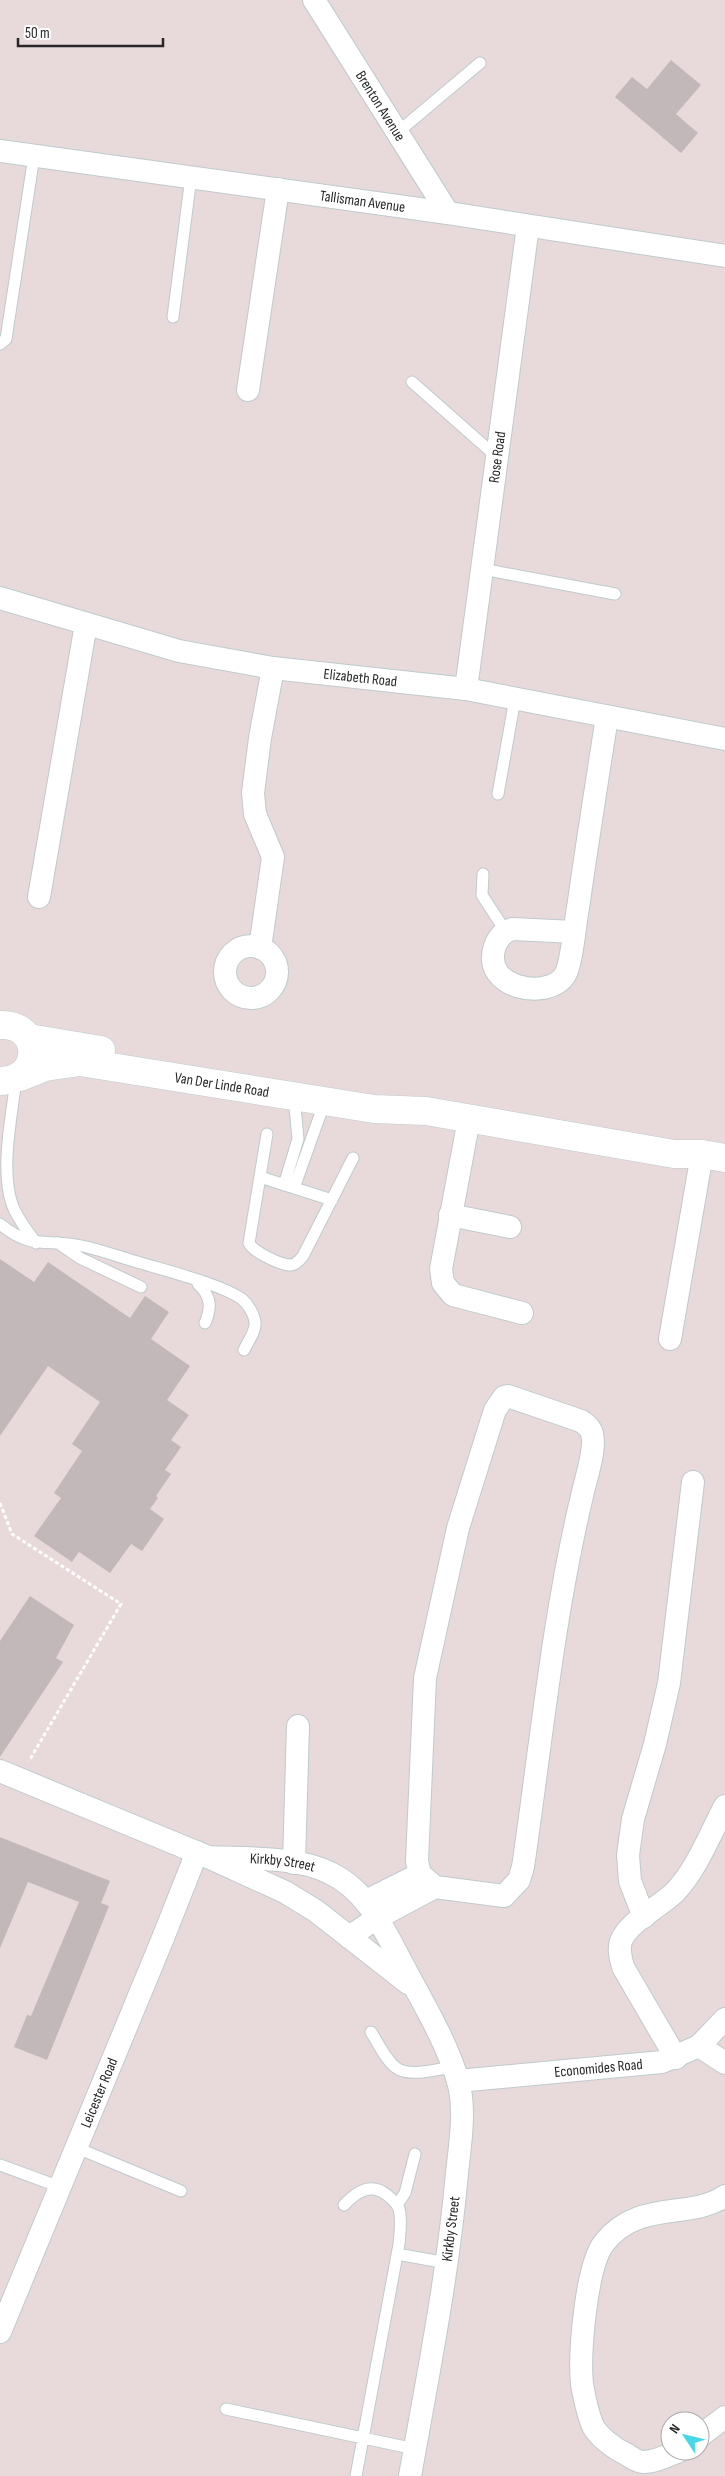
<svg xmlns="http://www.w3.org/2000/svg" width="725" height="2476" font-family="'Sofia Sans Condensed',sans-serif">
	<style>
		.building { fill: #c3b8b9 }
		.lines { fill: none; stroke-linecap: round; stroke-linejoin: round }
		.service-casing { stroke: #becbcd; stroke-width: 13 }
		.minor-casing { stroke: #becbcd; stroke-width: 24 }
		.secondary-casing { stroke: #becbcd; stroke-width: 29 }
		.path { stroke: #fff; stroke-width: 3; stroke-dasharray: 4 2.5; stroke-linecap: butt }
		.service { stroke: #fff; stroke-width: 11 }
		.minor { stroke: #fff; stroke-width: 22 }
		.secondary { stroke: #fff; stroke-width: 28 }
		.labels { text-anchor: middle; dominant-baseline: central; stroke-width: 4.5; stroke-linejoin: round; paint-order: stroke }
		.street-label { font-size: 15px; fill: #272727; stroke: #fff }
	</style>
	<rect width="100%" height="100%" fill="#e8d9db"/>
	<path class="building" d="M671 60 701 85 676 114 698 133 681 153 615 97 632 77 647 89Z
		M0 1259 34 1282 48 1262 130 1318 145 1296 169 1312 151 1339 190 1366 167 1400 189 1415 171 1440 181 1447 165 1470 171 1474 156 1496 158 1498 150 1509 164 1519 142 1551 131 1544 110 1573 79 1552 72 1562 34 1536 61 1498 54 1493 82 1451 72 1444 100 1402 48 1366 0 1436Z
		M30 1596 74 1625 56 1658 63 1662 0 1757V1641Z
		M0 1837 110 1881 101 1903 109 1906 47 2060 14 2047 27 2015 31 2016 79 1902 28 1882 0 1948Z"/>
	<g class="lines">
		<defs>
			<path id="service" d="M398 132 480 63
				M173 317 191 177
				M0 344 6 339 34 156
				M412 382 497 457
				M482 569 615 594
				M498 794 515 699
				M483 874 482 895 506 932
				M16 1079C12 1116 0 1168 12 1204 17 1219 28 1231 36 1243
				M267 1134 249 1243C253 1252 281 1265 290 1265 296 1265 300 1260 303 1256L353 1158
				M260 1177 332 1200
				M284 1185 298 1139 294 1096
				M294 1188 325 1101
				M0 1224C33 1251 46 1238 82 1246 102 1250 122 1258 141 1263 167 1271 220 1284 242 1299 248 1304 254 1314 255 1322 256 1332 248 1341 244 1350
				M58 1243 80 1258 141 1287
				M198 1284C211 1296 212 1307 205 1323
				M371 2032C378 2043 388 2065 400 2070 414 2076 438 2069 452 2067
				M77 2148 181 2191
				M0 2165 60 2187
				M344 2205C356 2192 371 2182 387 2195 392 2199 397 2203 399 2209 402 2220 400 2233 399 2244L356 2476
				M397 2205 405 2193 415 2154
				M397 2254 447 2263
				M226 2409 415 2449"/>
			<g id="minor">
				<path id="s1" d="M314 0 448 213"/>
				<path id="s2" d="M0 151 448 213 725 256"/>
				<path d="M248 390 278 189"/>
				<path id="s3" d="M0 598 179 651 273 668 466 689 725 739"/>
				<path id="s4" d="M466 689 528 226"/>
				<path d="M39 897 86 624"/>
				<path d="M574 932 513 929C504 931 498 938 495 946 480 989 549 1001 565 975 572 963 575 923 578 908 587 844 597 781 607 717"/>
				<circle cx="251" cy="972" r="26"/>
				<path d="M260 948 273 857 255 814 253 793 260 738 273 668"/>
				<path d="M469 1119 441 1269 443 1283 453 1295 522 1313"/>
				<path d="M450 1215 510 1227"/>
				<path d="M670 1339 702 1154"/>
				<path d="M508 1396 581 1421C584 1423 588 1426 590 1429 599 1442 585 1481 582 1496 553 1617 541 1744 523 1867L519 1880 504 1896 435 1887 420 1874 417 1861 425 1678 458 1528 495 1410 504 1397Z"/>
				<path d="M0 1771 208 1857 285 1892 316 1911 408 1983"/>
				<path id="s5" d="M208 1857C244 1859 297 1856 330 1873 368 1891 384 1930 403 1965 422 2002 446 2040 458 2081 466 2109 460 2145 457 2173 448 2275 428 2375 410 2476"/>
				<path d="M294 1863 298 1726"/>
				<path d="M366 1901 420 1874"/>
				<path d="M644 1917 630 1881 628 1855 633 1819 655 1744 669 1683 693 1482"/>
				<path d="M349 1937 377 1918 435 1887"/>
				<path d="M699 2046 725 2063"/>
				<path d="M676 2058 623 1967C621 1959 618 1950 621 1941 629 1921 660 1907 675 1892 697 1869 710 1834 725 1806"/>
				<path id="s6" d="M458 2081 662 2062 699 2046 725 2019"/>
				<path id="s7" d="M0 2332 163 1938 197 1852"/>
				<path d="M700 2436 725 2417"/>
				<path d="M679 2451C667 2456 655 2462 643 2462 637 2462 631 2457 626 2454 615 2449 597 2436 592 2424 588 2413 584 2396 582 2384 579 2354 586 2266 604 2243 638 2199 690 2220 725 2196"/>
			</g>
			<g id="secondary">
				<path d="M0 1025C43 1023 43 1081 0 1081"/>
				<path d="M29 1038 101 1050"/>
				<path id="s8" d="M20 1077 45 1067 80 1062 374 1109 426 1111 674 1154H702L725 1158"/>
			</g>
		</defs>
		<use href="#service" class="service-casing"/>
		<use href="#minor" class="minor-casing"/>
		<use href="#secondary" class="secondary-casing"/>
		<path class="path" d="M0 1503 12 1534 121 1604 29 1761"/>
		<use href="#service" class="service"/>
		<use href="#minor" class="minor"/>
		<use href="#secondary" class="secondary"/>
	</g>
	<g class="labels">
		<g class="street-label">
			<text stroke="none"><textPath href="#s1" startOffset="125">Brenton Avenue</textPath></text>
			<text stroke="none"><textPath href="#s2" startOffset="366">Tallisman Avenue</textPath></text>
			<text stroke="none"><textPath href="#s4" startOffset="234">Rose Road</textPath></text>
			<text stroke="none"><textPath href="#s3" startOffset="370">Elizabeth Road</textPath></text>
			<text stroke="none"><textPath href="#s8" startOffset="206">Van Der Linde Road</textPath></text>
			<text stroke="none"><textPath href="#s5" startOffset="75">Kirkby Street</textPath></text>
			<text stroke="none"><textPath href="#s6" startOffset="141">Economides Road</textPath></text>
			<text stroke="none"><textPath href="#s7" startOffset="259">Leicester Road</textPath></text>
			<text transform="translate(451 2229) rotate(-83)">Kirkby Street</text>
		</g>
	</g>
	<g transform="translate(685 2436) rotate(305)"><circle r="24" fill="#ffffff" stroke="#a9a9a9"/>
	<path d="M0-4L9 19L0 12L-9 19Z" fill="#48d7e7"/>
	<text y="-8" font-size="14" font-weight="bold" text-anchor="middle" fill="#272727">N</text>
	</g>
	<path d="M18 38v8h145v-8" fill="none" stroke="#272727" stroke-width="2.5"/>
	<text x="25" y="38" font-size="15" fill="#272727" stroke="#ffffff" stroke-width="4" paint-order="stroke">50 m</text>
</svg>
